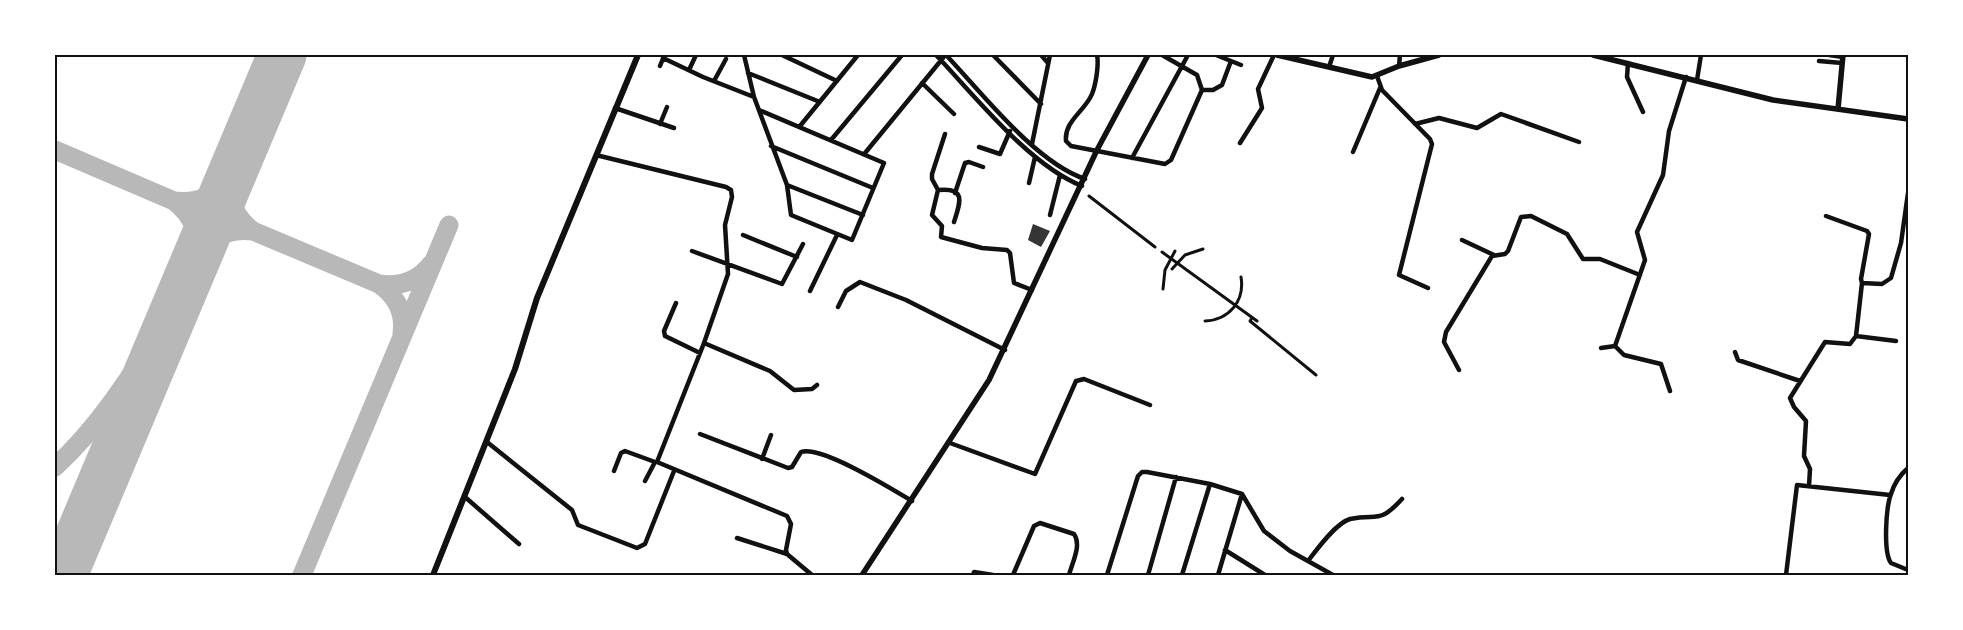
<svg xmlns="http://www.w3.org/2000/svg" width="1963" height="630" font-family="Figtree,sans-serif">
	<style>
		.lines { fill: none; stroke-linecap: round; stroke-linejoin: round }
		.taxiway { stroke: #b8b8b8; stroke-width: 19 }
		.runway { stroke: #b8b8b8; stroke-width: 49 }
		.building { fill: #353535 }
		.pedestrian { stroke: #111; stroke-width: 3 }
		.minor { stroke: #111; stroke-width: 4.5 }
		.tertiary { stroke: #111; stroke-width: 5.5 }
		.secondary { stroke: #111; stroke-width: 6 }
		.neatline { fill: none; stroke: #111; stroke-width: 2 }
	</style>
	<rect width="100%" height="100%" fill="#fff"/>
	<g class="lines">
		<path class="taxiway" d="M55 150 174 201C193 216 200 234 197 257
			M231 175C227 198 234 217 253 231L379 284C396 296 405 312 402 333
			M174 201C199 204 217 195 231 175
			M197 257C210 237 228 228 253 231
			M379 284C400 287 418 281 431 264
			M55 467C105 421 140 361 177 304
			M302 575 449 225"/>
		<path class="runway" d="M63 575 282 55"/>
	</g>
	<path class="building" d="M1033 224 1050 231 1041 247 1028 240Z"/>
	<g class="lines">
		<path class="pedestrian" d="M1089 196 1155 247
			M1162 252 1257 321
			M1172 269 1185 255 1203 249
			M1163 289 1165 270 1175 251
			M1252 318 1250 321 1316 375
			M1205 321C1229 320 1245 301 1241 277"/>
		<path class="minor" d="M744 55 754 97 787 185 791 215 852 240 884 163 759 110
			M782 55 837 81
			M936 55C976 97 1029 165 1082 186
			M946 55C983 94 1035 162 1085 179
			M993 55 1041 104
			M1041 55 1048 63
			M1097 55C1099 64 1096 84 1092 94 1085 111 1064 121 1066 141L1071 146 1165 164 1171 160 1202 90 1197 75 1162 55
			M1216 55 1241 65
			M1829 55 1843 57
			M663 58 703 77 754 97
			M1819 61 1842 63
			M1628 63 1627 77 1643 112
			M660 66 664 56
			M1399 66 1400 55
			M1329 67 1333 55
			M689 70 696 55
			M748 73 820 102
			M1377 76 1382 90 1430 139 1432 144 1399 275 1428 288
			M1697 80 1701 55
			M714 81 726 59
			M922 83 954 114
			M1202 90H1213L1222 85 1231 61
			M615 108 674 128
			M660 124 667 107
			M1415 124 1439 118 1477 128 1501 114 1579 142
			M800 126 858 55
			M945 134 932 174V179L938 190 932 215 942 226 941 237 982 248 1007 250 1010 253 1014 283 1032 290
			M831 140 902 55
			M1240 143 1262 108 1258 89 1274 55
			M1032 144 1050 55
			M771 146 873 188
			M979 147 1000 154 1010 131
			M1353 152 1380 88
			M865 153 943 58
			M596 155 726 187 731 190 732 197 725 225 728 274 704 343 657 462 787 516 791 524 786 550 787 554 812 575
			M1132 158 1188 55
			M1029 183 1035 157
			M787 185 863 215
			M938 190C967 187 960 203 954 222
			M955 193 965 163 969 162 983 167
			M1050 215 1060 175
			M1826 216 1867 231 1869 234 1861 279 1862 283
			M743 235 797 257
			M1462 240 1494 255
			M692 251 782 284 803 244
			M810 291 837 235
			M676 303 664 331 665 336 700 353
			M838 307 846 291 860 282 906 300 1005 350
			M1856 336 1896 341
			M704 343 770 371 794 390 812 389 817 385
			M1615 346 1624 355 1661 364 1670 391
			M1601 348 1615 346 1645 260 1637 232 1663 175 1669 131 1686 77
			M1735 352 1738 360 1800 381
			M1459 370 1444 342 1446 332 1492 256 1505 254 1508 251 1521 217 1531 216 1567 234 1583 259H1600L1640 275
			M700 434 788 468 792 467 801 452C821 445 892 489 912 501
			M487 442 572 510 578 525 637 548 645 544 674 471
			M950 443 1035 474 1076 381 1084 379 1150 405
			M762 459 771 435
			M1908 468C1901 474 1894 484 1891 494 1886 507 1883 552 1891 563L1908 570
			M614 471 621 453 625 451 655 462 645 481
			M1809 486 1810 469 1804 456 1806 421 1794 407 1790 398 1825 342 1850 344 1856 336 1862 283 1882 284 1891 278 1901 243 1908 193
			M465 497 519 544
			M737 538 787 554
			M1225 550 1265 575
			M1308 561C1317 549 1336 523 1350 519 1378 513 1378 525 1402 499
			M973 575 974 572 993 575
			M1013 575 1034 526 1040 523 1074 534C1082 545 1072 563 1069 575
			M1107 575 1138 476 1142 472H1147L1210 484 1242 494 1264 531 1290 551 1333 575
			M1148 575 1176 477
			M1182 575 1210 484
			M1218 575 1242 494
			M1786 575 1797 485 1890 495"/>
		<path class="tertiary" d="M1277 55 1372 77 1399 66 1439 55
			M1593 55 1773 100 1908 119
			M1838 109 1843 55
			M862 575 989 380 1097 150 1148 55"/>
		<path class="secondary" d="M433 575 515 369 537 298 638 55"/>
	</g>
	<rect width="1963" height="630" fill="none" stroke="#ffffff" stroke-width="112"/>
	<rect x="56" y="56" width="1851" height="518" class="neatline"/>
</svg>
